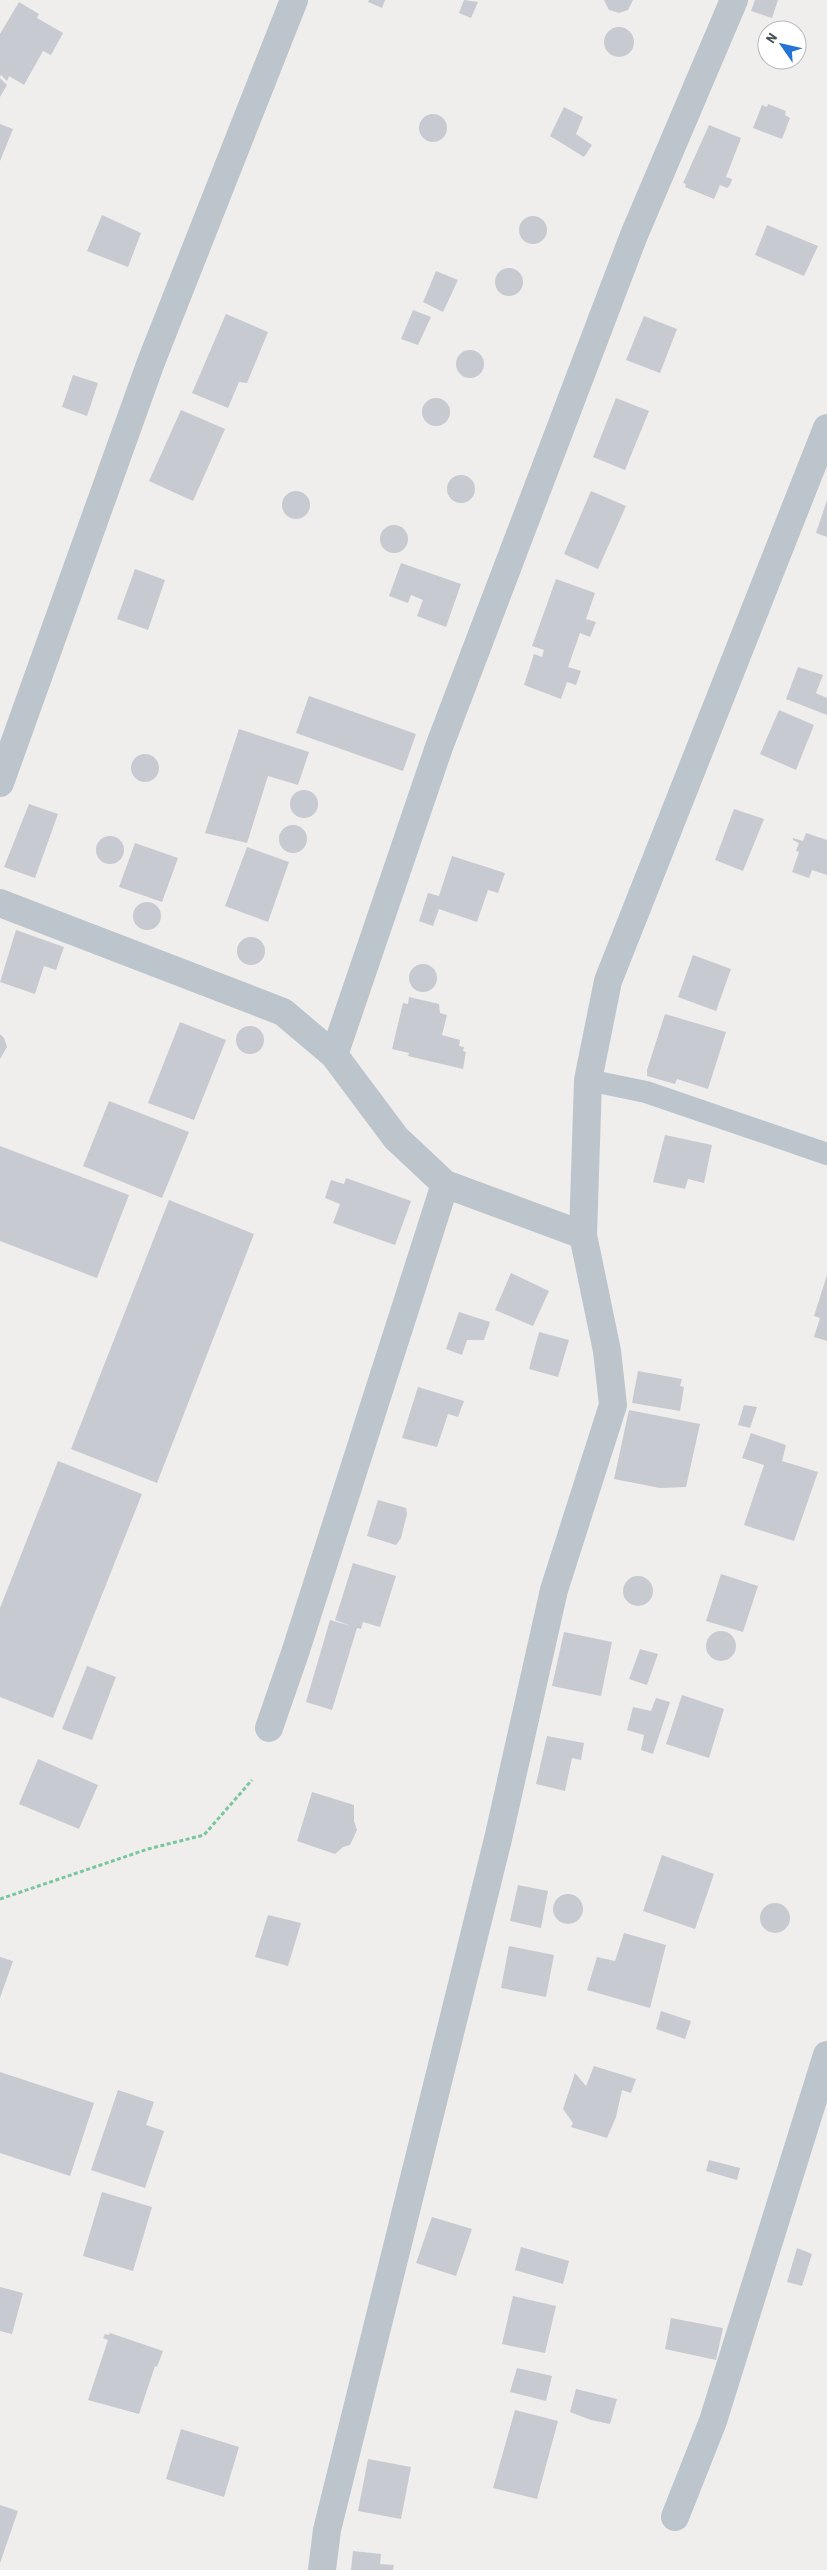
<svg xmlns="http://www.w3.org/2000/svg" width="827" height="2570" font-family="'Source Sans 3',sans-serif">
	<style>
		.building { fill: #c7cad0 }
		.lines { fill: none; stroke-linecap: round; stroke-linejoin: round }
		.path { stroke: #78c79e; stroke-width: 3; stroke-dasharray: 4 2.5; stroke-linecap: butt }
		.lane { stroke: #bcc5cc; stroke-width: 22 }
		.street { stroke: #bcc5cc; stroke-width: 28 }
	</style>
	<rect width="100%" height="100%" fill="#f0eded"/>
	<path class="building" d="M369 0H385L382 8 368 2Z
		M464 0 478 2 471 18 459 13Z
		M604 0H633L628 10 619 13 609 10Z
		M755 0H778L772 18 751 11Z
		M19 2 39 14 37 18 63 33 51 55 43 51 24 85 9 76 7 81 1 75 0 77V34Z
		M604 42a15 15 0 1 1 30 0a15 15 0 1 1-30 0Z
		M0 78 7 85 0 97Z
		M768 104 786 111 785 115 790 118 782 139 753 128 762 105 767 107Z
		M564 107 583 117 576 134 592 145 584 157 550 136Z
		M419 128a14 14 0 1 1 28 0a14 14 0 1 1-28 0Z
		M0 124 13 129 0 161Z
		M709 125 741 138 726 177 732 179 730 185 727 188 720 185 714 199 685 187 686 184 683 183Z
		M102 215 141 233 128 267 87 251Z
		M519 230a14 14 0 1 1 28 0a14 14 0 1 1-28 0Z
		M767 225 818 246 804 276 755 255Z
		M495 282a14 14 0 1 1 28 0a14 14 0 1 1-28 0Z
		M436 271 458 280 443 312 423 302Z
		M413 310 431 317 418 345 401 339Z
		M226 314 268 332 247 383 239 382 228 408 192 393Z
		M644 316 677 329 660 373 626 360Z
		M456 364a14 14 0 1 1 28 0a14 14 0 1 1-28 0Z
		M73 375 98 383 87 416 62 407Z
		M422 412a14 14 0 1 1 28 0a14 14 0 1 1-28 0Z
		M616 398 649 411 625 470 593 457Z
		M181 410 225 429 193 501 149 481Z
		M447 489a14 14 0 1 1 28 0a14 14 0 1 1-28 0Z
		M282 505a14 14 0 1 1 28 0a14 14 0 1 1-28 0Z
		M591 491 626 506 598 569 564 554Z
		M827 500V537L816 533Z
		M380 539a14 14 0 1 1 28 0a14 14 0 1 1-28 0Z
		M401 563 461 584 446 627 417 616 423 600 411 595 408 603 389 596Z
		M135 569 165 580 148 630 117 619Z
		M556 579 595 593 586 619 596 622 590 637 580 633 568 667 581 671 576 685 567 682 561 699 524 685 534 654 542 657 544 650 532 646Z
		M798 667 823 675 816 693 827 698V715L786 699Z
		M309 696 416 734 403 771 296 733Z
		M779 710 814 725 796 770 760 754Z
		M239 729 309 752 298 785 268 776 247 843 205 833Z
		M131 768a14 14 0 1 1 28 0a14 14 0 1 1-28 0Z
		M290 804a14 14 0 1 1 28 0a14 14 0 1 1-28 0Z
		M29 804 58 814 35 878 4 867Z
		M734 809 764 819 743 871 715 860Z
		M279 839a14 14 0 1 1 28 0a14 14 0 1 1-28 0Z
		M806 833 827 840V875L812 870 809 878 792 872 799 852 796 851 799 843 793 840V838L803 841Z
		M96 850a14 14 0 1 1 28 0a14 14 0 1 1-28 0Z
		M135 843 178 858 162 902 119 887Z
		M247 847 289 862 268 922 225 906Z
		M452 856 505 873 498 893 488 890 477 922 439 909 433 926 419 921 428 893 439 896Z
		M133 916a14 14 0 1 1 28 0a14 14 0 1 1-28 0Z
		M16 930 64 947 56 970 44 966 35 994 0 982Z
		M237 951a14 14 0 1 1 28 0a14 14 0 1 1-28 0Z
		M693 955 731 969 716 1011 678 997Z
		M409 978a14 14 0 1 1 28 0a14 14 0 1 1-28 0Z
		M409 997 439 1004 440 1013 447 1015 442 1035 460 1040 459 1046 464 1047 463 1051 466 1052 463 1069 408 1056 409 1053 392 1049 403 1003 408 1004Z
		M665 1014 726 1032 708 1089 677 1079 675 1084 647 1076V1070Z
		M180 1022 226 1040 194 1120 148 1103Z
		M236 1040a14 14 0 1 1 28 0a14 14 0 1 1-28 0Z
		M0 1034 4 1038 7 1047 0 1059Z
		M109 1101 189 1132 162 1198 83 1166Z
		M665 1135 712 1145 704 1183 688 1179 685 1189 653 1182Z
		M0 1146 129 1195 97 1278 0 1241Z
		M346 1178 411 1201 395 1245 333 1223 340 1204 325 1198 331 1180 344 1184Z
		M169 1200 254 1234 157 1483 71 1449Z
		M511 1273 549 1291 533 1326 495 1310Z
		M827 1275V1341L814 1337 820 1318 814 1316Z
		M459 1312 490 1322 484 1340H467L462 1355 446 1349Z
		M539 1332 569 1340 558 1377 529 1369Z
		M638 1371 682 1379 680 1386 684 1387 680 1411 632 1403Z
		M418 1387 464 1401 458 1417 448 1414 437 1447 402 1438Z
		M744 1405 757 1407 750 1428 738 1425Z
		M629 1410 700 1424 686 1487 660 1488 614 1479Z
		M751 1433 786 1445 782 1461 818 1472 794 1541 744 1525 764 1465 742 1458Z
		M58 1461 142 1494 53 1718 0 1697V1608Z
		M378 1500 406 1508 407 1514 401 1538 396 1545 367 1536Z
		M353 1563 396 1576 380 1627 363 1622 361 1629 357 1628 332 1710 306 1702 330 1620 351 1626 335 1620Z
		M721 1574 758 1586 743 1632 706 1621Z
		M623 1591a15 15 0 1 1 30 0a15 15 0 1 1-30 0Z
		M706 1646a15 15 0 1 1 30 0a15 15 0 1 1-30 0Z
		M564 1632 612 1642 601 1696 552 1686Z
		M640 1649 658 1654 647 1685 629 1679Z
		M87 1666 116 1677 92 1740 62 1729Z
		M682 1695 724 1709 709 1758 666 1744Z
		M656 1698 670 1702 653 1754 641 1750 644 1735 627 1730 633 1707 651 1711Z
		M547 1736 584 1743 581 1760 572 1758 565 1791 536 1784Z
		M38 1759 98 1785 79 1829 19 1804Z
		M312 1792 354 1805V1821L357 1830 350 1845 343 1847 335 1854 297 1841Z
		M662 1855 714 1874 695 1929 643 1911Z
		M518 1885 548 1891 541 1928 510 1921Z
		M553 1909a15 15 0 1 1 30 0a15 15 0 1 1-30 0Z
		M760 1918a15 15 0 1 1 30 0a15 15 0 1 1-30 0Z
		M268 1915 301 1923 288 1966 255 1957Z
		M624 1933 666 1945 650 2008 587 1990 597 1957 615 1961Z
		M509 1946 554 1955 546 1997 501 1988Z
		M0 1957 13 1961 0 1998Z
		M661 2011 691 2021 685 2039 656 2029Z
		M594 2066 636 2079 631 2093 622 2090 616 2117 607 2138 571 2127 573 2123 563 2109 575 2073 586 2086Z
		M0 2072 94 2103 70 2176 0 2153Z
		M118 2090 154 2102 146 2125 164 2131 145 2188 91 2170Z
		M709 2160 740 2168 737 2180 706 2171Z
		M102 2192 152 2207 133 2271 83 2256Z
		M432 2217 472 2229 456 2276 416 2263Z
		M521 2247 569 2261 563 2284 515 2270Z
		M797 2248 812 2254 802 2286 787 2282Z
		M0 2287 23 2293 12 2334 0 2331Z
		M513 2296 556 2306 545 2353 502 2344Z
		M671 2318 723 2328 716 2360 665 2349Z
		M110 2333 163 2351 157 2367 155 2366 139 2414 88 2400 108 2340 103 2338 105 2334 109 2335Z
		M517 2368 552 2376 546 2401 510 2392Z
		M576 2389 617 2399 610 2424 591 2420 570 2412Z
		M515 2410 558 2421 537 2499 493 2488Z
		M181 2429 239 2447 224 2497 166 2479Z
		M368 2459 411 2467 401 2519 358 2511Z
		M0 2505 18 2511 0 2563Z
		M353 2551 381 2554 380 2564 394 2565 393 2570H351Z"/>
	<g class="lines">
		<path class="path" d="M0 1899 148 1849 204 1835 252 1780"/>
		<path class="lane" d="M588 1080 646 1092 827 1154"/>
		<path class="street" d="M0 783 151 362 294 0
			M0 903 283 1012 334 1055 396 1138 445 1184 583 1235
			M334 1055 439 747 634 235 734 0
			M269 1728 295 1653 445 1184
			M675 2517 713 2421 827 2055
			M322 2570 327 2530 498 1839 554 1590 613 1405 607 1351 583 1235 588 1080 608 981 827 428"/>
	</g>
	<g transform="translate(782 45) rotate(304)"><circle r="24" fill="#ffffff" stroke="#b5b9bd"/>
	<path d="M0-4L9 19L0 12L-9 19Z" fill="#2374d3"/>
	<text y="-8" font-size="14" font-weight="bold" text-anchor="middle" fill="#475159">N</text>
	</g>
</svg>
